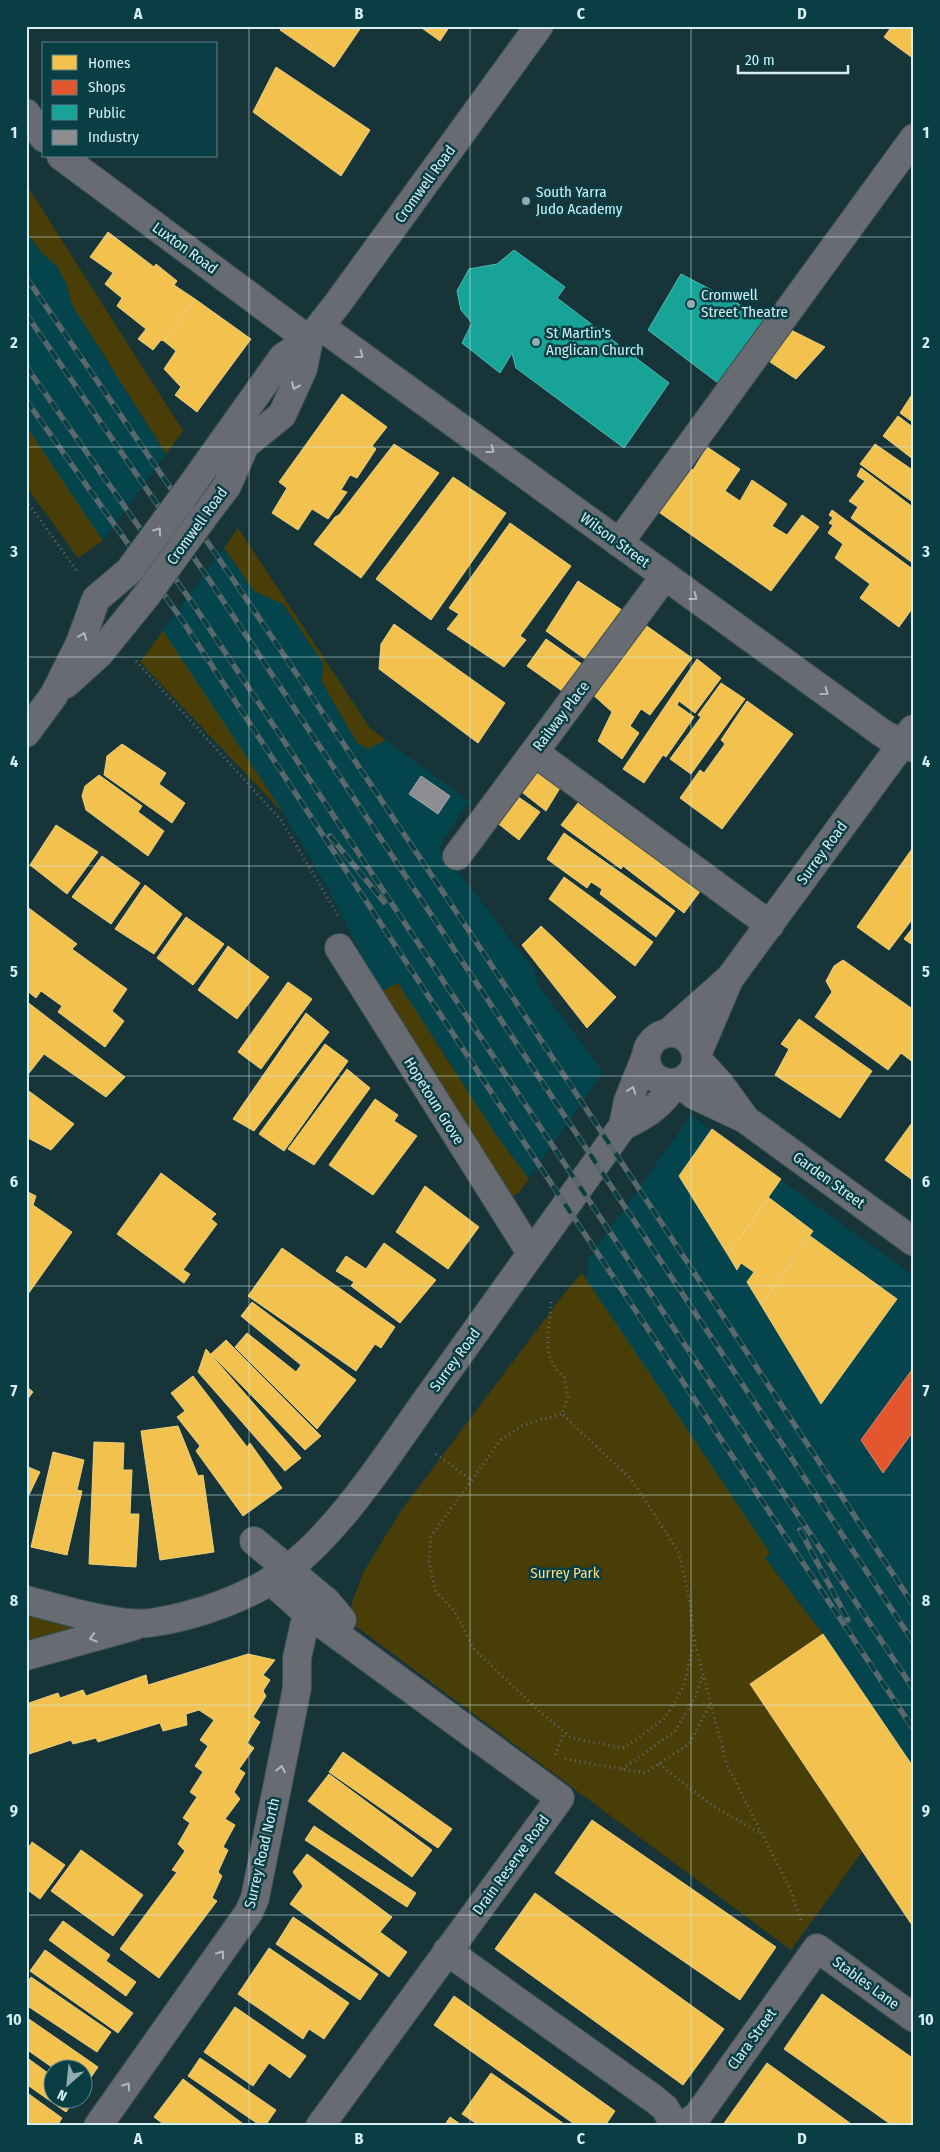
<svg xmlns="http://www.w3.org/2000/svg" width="940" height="2152" font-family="'Fira Sans Condensed',sans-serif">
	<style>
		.built { fill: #03444d }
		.green { fill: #4a3e08 }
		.homes { fill: #f2c14e; stroke: #e9ce7f }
		.shops { fill: #e4572e; stroke: #e08469 }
		.public { fill: #17a398; stroke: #50bab3 }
		.industry { fill: #8d8d92; stroke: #a3aaaf }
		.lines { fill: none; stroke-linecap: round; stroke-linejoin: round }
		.minor-casing { stroke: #384f53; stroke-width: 30 }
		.path { stroke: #626a6f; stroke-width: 3; stroke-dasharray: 1 4; stroke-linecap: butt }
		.minor { stroke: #696b72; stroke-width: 28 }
		.rail-casing { stroke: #5a676b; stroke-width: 5.5 }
		.rail { stroke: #0a3e45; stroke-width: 4; stroke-dasharray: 11; stroke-linecap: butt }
		.minor-bridge-casing { stroke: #384f53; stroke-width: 30; stroke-linecap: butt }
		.minor-bridge { stroke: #696b72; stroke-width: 28 }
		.oneway { stroke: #aababf }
		.grid { fill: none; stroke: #d5eef2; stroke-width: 1; stroke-opacity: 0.55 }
		.poi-dot { fill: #92adb1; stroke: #0a3e45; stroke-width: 2 }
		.labels { text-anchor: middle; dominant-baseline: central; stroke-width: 5; stroke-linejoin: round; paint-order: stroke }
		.street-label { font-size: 15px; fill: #d5eef2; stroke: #0a3e45 }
		.poi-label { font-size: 15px; fill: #d5eef2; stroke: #0a3e45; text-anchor: start }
		.park-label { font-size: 15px; fill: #ffdb7e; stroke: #0a3e45 }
		.neatline { fill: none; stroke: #d5eef2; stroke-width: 2 }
		.grid-label { font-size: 16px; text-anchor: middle; font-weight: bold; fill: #d5eef2 }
	</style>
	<rect width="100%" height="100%" fill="#173438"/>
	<path class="built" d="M26 232 42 253 56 265 67 284 71 303 166 454 103 541 26 426Z
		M238 528 370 728 469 801 439 847 535 971 538 985 603 1072 519 1193 380 992 328 888 284 814 140 662Z
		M691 1115 914 1276V1768L823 1634 765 1558 584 1290 589 1266 587 1261Z"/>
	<path class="green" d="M26 184 183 431 166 454 71 303 67 285 56 265 42 253 26 232Z
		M26 426 103 541 78 558 26 486Z
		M238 528 370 728 386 740 368 749 357 743 322 682 323 663 283 604 254 591 224 548Z
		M163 631 284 814 140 662Z
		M398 983 494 1132 529 1179 519 1193 511 1197 380 992Z
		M582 1273 770 1553 765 1558 823 1634 750 1684 862 1852 791 1950 346 1619 363 1573 400 1512 563 1295Z
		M26 1616 76 1626 78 1629 26 1644Z"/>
	<path class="homes" d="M282 26H362L334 67 280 30Z
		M419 26H450L440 41Z
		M892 26H914V59L884 37Z
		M276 67 370 130 341 176 253 112Z
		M108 232 154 267 156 264 177 281 174 285 195 299 164 341 161 340 153 350 138 339 146 329 117 306 122 298 105 284 113 273 90 257Z
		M195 299 251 339 197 412 175 395 181 387 164 369 176 351 164 341Z
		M791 330 825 347 796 379 770 362Z
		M913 393 914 394V423L900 413Z
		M342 394 387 427 372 446 376 449 357 478 350 475 341 490 347 492 328 519 312 509 298 530 272 513 287 488 279 482Z
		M898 416 914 428V460L883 436Z
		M394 444 439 473 361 578 314 544 335 517 339 515Z
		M875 444 914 471V503L860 464Z
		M707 447 740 469 725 491 740 501 752 480 787 504 772 526 787 535 802 515 819 527 771 591 653 508 683 464 693 470Z
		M861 468 914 508V564L851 518 858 507 849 501 865 481 857 476Z
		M453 477 506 513 431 620 376 579Z
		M832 510 914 570V606L899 627 860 598 870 584 835 558 843 544 828 533 833 525 829 523 833 518 829 515Z
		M510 523 571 566 520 636 526 640 504 667 447 629 459 614 449 608Z
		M578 581 625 612 589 662 546 631Z
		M641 622 692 658 650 715 641 709 630 726 639 733 622 759 598 741 612 712 591 693Z
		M394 624 505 703 478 743 379 669 381 644Z
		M546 639 586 667 565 693 527 666Z
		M697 659 721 678 695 713 679 701 677 705 694 717 666 757 663 755 644 783 623 769Z
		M721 683 745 699 691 774 670 759 701 717 698 715Z
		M747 701 793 734 722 829 680 798 700 770 704 773 725 744 721 740Z
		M122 744 166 773 159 784 185 803 172 823 104 775 107 756Z
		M533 768 560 788 546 811 518 789Z
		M99 775 142 806 138 812 164 831 148 856 86 810 82 796 85 786Z
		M514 794 540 812 519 840 496 822Z
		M581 799 704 886 684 913 623 866 621 869 561 825Z
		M56 825 98 852 67 894 30 865Z
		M564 833 675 911 656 937 600 894 602 889 591 882 587 888 547 859Z
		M914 846V917L889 950 857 927Z
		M102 856 140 883 111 924 72 897Z
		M564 877 653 942 635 966 549 899Z
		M145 885 182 914 154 954 115 929Z
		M26 906 77 944 72 949 127 989 112 1011 124 1021 105 1047 58 1012 62 1006 41 991 36 998 26 990Z
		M186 917 224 944 193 985 157 958Z
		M541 926 616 997 587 1028 522 945Z
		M914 926V946L904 939Z
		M228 946 269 977 237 1019 198 990Z
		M843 960 914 1010V1063L901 1053 888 1070 815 1017 832 992 826 981 834 966Z
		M288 982 312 999 261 1069 238 1052Z
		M26 1001 125 1077 106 1097 44 1054 26 1077Z
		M306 1013 329 1032 254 1131 233 1119Z
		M799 1019 872 1071 840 1118 775 1075 789 1049 781 1044Z
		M325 1044 348 1061 284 1151 259 1134Z
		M347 1069 370 1088 314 1165 288 1149Z
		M26 1089 74 1124 51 1150 26 1137Z
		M375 1099 398 1115 394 1121 417 1136 373 1195 329 1165Z
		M914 1120V1181L885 1160Z
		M712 1129 781 1179 728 1255 679 1176Z
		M161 1173 216 1214 211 1219 217 1224 183 1270 190 1274 184 1283 117 1234Z
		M425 1186 479 1227 448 1269 396 1232Z
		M26 1191 36 1196 33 1205 72 1232 26 1297Z
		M768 1197 813 1231 761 1305 747 1282 754 1272 741 1263 737 1270 728 1255Z
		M810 1236 897 1299 821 1404 761 1305Z
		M384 1243 436 1280 400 1323 351 1286 354 1282 336 1271 346 1256 366 1269Z
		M282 1248 395 1327 381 1348 375 1344 356 1371 248 1296Z
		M252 1302 356 1380 317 1429 235 1347 247 1333 296 1372 301 1365 241 1316Z
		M226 1340 321 1436 305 1450 211 1354Z
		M206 1349 301 1458 285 1471 198 1372Z
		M193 1376 247 1447 250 1443 282 1488 243 1516 196 1451 200 1446 177 1417 185 1411 171 1393Z
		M26 1386 33 1392 26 1401Z
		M178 1426 198 1476 203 1475 214 1552 160 1560 141 1431Z
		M94 1442 124 1443 123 1470H132L130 1514H139L136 1567 89 1564Z
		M53 1452 84 1460 77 1490 82 1491 67 1555 31 1547Z
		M26 1466 40 1472 26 1501Z
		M823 1634 914 1768V1928L750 1684Z
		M248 1654 275 1660 263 1675 270 1680 263 1691 266 1696 253 1717 260 1722 247 1743 254 1748 239 1769 245 1773 234 1792 240 1799 225 1819 235 1825 223 1847 228 1850 218 1872 222 1876 212 1898 217 1901 159 1978 120 1949 177 1872 172 1870 185 1851 178 1844 190 1823 183 1818 197 1797 190 1792 203 1772 195 1766 208 1746 200 1740 214 1720 199 1710 186 1714 187 1725 163 1731 160 1723 98 1742 96 1738 73 1744 71 1740 26 1755V1704L58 1693 60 1698 83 1690 86 1696 146 1675 148 1685Z
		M343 1752 452 1829 438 1848 329 1772Z
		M329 1774 432 1850 412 1877 308 1801Z
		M592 1820 776 1947 740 2000 555 1873Z
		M314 1826 416 1893 407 1907 305 1840Z
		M32 1842 65 1865 40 1899 26 1889V1843L30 1846Z
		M81 1850 143 1895 113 1936 51 1891Z
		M307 1854 392 1917 380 1932 407 1952 389 1977 290 1904 303 1886 293 1872Z
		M535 1893 724 2029 683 2085 495 1949Z
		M293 1917 378 1974 360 2000 276 1944Z
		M63 1921 110 1955 106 1961 136 1982 126 1996 49 1940Z
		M269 1948 349 2003 324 2039 309 2029 303 2039 238 1994Z
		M45 1950 133 2013 118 2033 30 1971Z
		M31 1977 111 2032 97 2052 26 2005V1981L28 1982Z
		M822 1994 914 2059V2126H893L784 2049Z
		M454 1996 615 2111 605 2126H577L434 2025Z
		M235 2007 306 2056 290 2078 269 2063 253 2086 204 2052Z
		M26 2017 98 2067 83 2089 82 2070H56L26 2049Z
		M26 2057 52 2076V2100H74L66 2112 26 2084Z
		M200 2058 276 2110 265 2126H261L188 2076Z
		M767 2063 854 2126H722Z
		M491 2073 567 2126H480L462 2114Z
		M183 2079 246 2126H166L154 2117Z
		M26 2092 62 2118 57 2126H26Z
		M450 2117 463 2126H444Z"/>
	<path class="shops" d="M914 1367V1430L883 1473 861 1440Z"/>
	<path class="public" d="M514 250 565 287 557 298 669 383 624 448 516 368 512 353 500 373 462 343 472 323 461 310 457 291 469 269 497 264Z
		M681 274 771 321 722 386 648 330Z"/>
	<path class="industry" d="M421 776 450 796 438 814 409 794Z"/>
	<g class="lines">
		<defs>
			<path id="minor" d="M26 113 44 138
				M61 156 309 340
				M320 326 885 735 914 748
				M189 489 283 357 309 340 338 303 539 26
				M205 515 227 486 245 445 282 415 303 369 309 340
				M619 543 914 138
				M66 684 99 654 146 596
				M26 733 54 695 80 643 96 599 129 571
				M534 752 770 925
				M457 856 665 576
				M339 948 531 1253
				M646 1058a25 25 0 1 1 50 0a25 25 0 1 1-50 0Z
				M668 1033 730 978 913 729
				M697 1055 728 982
				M697 1059 720 1084 744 1117
				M679 1083 694 1095 745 1119 914 1242
				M623 1126C647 1115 661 1105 676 1083
				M254 1541 327 1602 342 1620
				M271 1581 307 1613 560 1798 320 2126
				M26 1600C56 1608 120 1627 149 1623 195 1617 251 1597 288 1569 344 1525 387 1455 428 1398 493 1307 557 1217 623 1126L628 1101 646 1056
				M26 1656 134 1626
				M447 1951 654 2099 665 2108 675 2126
				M98 2126 249 1912 255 1898 297 1688V1658L307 1613
				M683 2126 698 2115 817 1948 914 2018"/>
		</defs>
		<use href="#minor" class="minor-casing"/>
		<path class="path" d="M26 500 78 573
			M136 661 281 820 339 917
			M551 1302C550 1331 539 1356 564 1377L568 1397 562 1414 632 1480 679 1553 690 1603 694 1640 684 1686 665 1718 624 1748 572 1738 540 1712 474 1649 455 1612 436 1591 429 1563 431 1536 501 1440 523 1425 562 1414
			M436 1454 471 1480
			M694 1640 727 1765 789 1887 801 1920
			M555 1755 564 1732
			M565 1759 645 1773 689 1744 711 1703
			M659 1764 713 1806 762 1834
			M622 1769 675 1731 695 1698 703 1674"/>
		<use href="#minor" class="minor"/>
		<defs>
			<path id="rail" d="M26 277 241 591 465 925 914 1606
				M26 314 210 581 914 1643
				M26 366 193 604 914 1690
				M26 400 182 620 539 1165 914 1730
				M330 836 384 902
				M800 1530 848 1620"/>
		</defs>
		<use href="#rail" class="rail-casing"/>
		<use href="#rail" class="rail"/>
		<defs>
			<path id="minor-bridge" d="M129 571 189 489
				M146 596 205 515"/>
		</defs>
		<use href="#minor-bridge" class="minor-bridge-casing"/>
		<use href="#minor-bridge" class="minor-bridge"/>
	</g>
	<defs><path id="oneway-chevron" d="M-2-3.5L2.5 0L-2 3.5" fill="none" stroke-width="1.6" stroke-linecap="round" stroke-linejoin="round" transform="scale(1.25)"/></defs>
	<g class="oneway">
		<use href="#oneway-chevron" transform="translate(360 355) rotate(36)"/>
		<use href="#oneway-chevron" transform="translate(295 386) rotate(114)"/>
		<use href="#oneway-chevron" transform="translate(491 450) rotate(36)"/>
		<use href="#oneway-chevron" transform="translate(158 531) rotate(-54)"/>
		<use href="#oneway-chevron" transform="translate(694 597) rotate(36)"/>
		<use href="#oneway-chevron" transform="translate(83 636) rotate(-69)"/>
		<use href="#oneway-chevron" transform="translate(825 692) rotate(36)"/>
		<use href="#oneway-chevron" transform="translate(632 1090) rotate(-71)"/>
		<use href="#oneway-chevron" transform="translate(93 1638) rotate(163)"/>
		<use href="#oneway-chevron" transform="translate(281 1769) rotate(-79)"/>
		<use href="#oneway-chevron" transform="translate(221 1954) rotate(-54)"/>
		<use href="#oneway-chevron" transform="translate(127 2086) rotate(-54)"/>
	</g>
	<path class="grid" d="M249 26V2126M470 26V2126M691 26V2126M26 237H914M26 447H914M26 657H914M26 866H914M26 1076H914M26 1286H914M26 1495H914M26 1705H914M26 1915H914"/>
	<g class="poi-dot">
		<circle cx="526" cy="201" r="5"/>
		<circle cx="691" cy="304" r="5"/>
		<circle cx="536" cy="342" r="5"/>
	</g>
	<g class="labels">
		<g class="street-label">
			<text transform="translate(425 184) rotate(-54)">Cromwell Road</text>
			<text transform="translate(185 248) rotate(36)">Luxton Road</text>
			<text transform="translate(197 526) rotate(-54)">Cromwell Road</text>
			<text transform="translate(615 540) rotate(36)">Wilson Street</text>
			<text transform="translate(561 716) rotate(-53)">Railway Place</text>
			<text transform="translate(822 853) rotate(-54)">Surrey Road</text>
			<text transform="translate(434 1101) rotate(58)">Hopetoun Grove</text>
			<text transform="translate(829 1180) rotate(36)">Garden Street</text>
			<text transform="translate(455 1360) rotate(-54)">Surrey Road</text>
			<text transform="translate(262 1853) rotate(-77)">Surrey Road North</text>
			<text transform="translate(511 1865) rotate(-54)">Drain Reserve Road</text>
			<text transform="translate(866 1983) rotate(36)">Stables Lane</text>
			<text transform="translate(752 2039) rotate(-54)">Clara Street</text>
		</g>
		<g class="poi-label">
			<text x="536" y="192">South Yarra<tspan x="536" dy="17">Judo Academy</tspan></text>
			<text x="701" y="295">Cromwell<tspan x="701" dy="17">Street Theatre</tspan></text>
			<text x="546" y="333">St Martin's<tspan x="546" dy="17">Anglican Church</tspan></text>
		</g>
		<g class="park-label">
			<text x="565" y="1573">Surrey Park</text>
		</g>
	</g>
	<rect width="940" height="2152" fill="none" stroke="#0a3e45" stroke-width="55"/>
	<rect x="42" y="42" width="175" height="115" fill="#0a3e45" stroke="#5b848a"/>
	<rect x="52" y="55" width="25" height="15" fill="#f2c14e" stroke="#5b848a"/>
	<text x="88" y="68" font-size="15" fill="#d5eef2">Homes</text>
	<rect x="52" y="80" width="25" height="15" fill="#e4572e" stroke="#5b848a"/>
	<text x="88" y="92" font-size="15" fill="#d5eef2">Shops</text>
	<rect x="52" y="105" width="25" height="15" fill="#17a398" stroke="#5b848a"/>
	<text x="88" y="118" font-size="15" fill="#d5eef2">Public</text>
	<rect x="52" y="130" width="25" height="15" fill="#8d8d92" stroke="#5b848a"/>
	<text x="88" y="142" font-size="15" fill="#d5eef2">Industry</text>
	<g transform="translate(68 2084) rotate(207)"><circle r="24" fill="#0a3e45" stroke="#5b848a"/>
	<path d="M0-4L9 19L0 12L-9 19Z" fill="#92adb1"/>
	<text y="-8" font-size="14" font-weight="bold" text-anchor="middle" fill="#d5eef2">N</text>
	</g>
	<path d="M738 65v8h110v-8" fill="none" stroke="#d5eef2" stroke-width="2.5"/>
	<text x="745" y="65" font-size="15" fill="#d5eef2" stroke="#0a3e45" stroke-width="4" paint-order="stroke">20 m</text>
	<rect x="28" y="28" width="884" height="2096" class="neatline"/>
	<g class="grid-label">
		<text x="138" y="19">A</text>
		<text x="359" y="19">B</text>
		<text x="581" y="19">C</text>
		<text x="802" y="19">D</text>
		<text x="14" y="138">1</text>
		<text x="926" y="138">1</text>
		<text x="14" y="348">2</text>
		<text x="926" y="348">2</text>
		<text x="14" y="557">3</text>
		<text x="926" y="557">3</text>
		<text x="14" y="767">4</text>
		<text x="926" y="767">4</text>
		<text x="14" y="977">5</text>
		<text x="926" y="977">5</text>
		<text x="14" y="1187">6</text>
		<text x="926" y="1187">6</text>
		<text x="14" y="1396">7</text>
		<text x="926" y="1396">7</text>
		<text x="14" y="1606">8</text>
		<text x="926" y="1606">8</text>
		<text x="14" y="1816">9</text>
		<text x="926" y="1816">9</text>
		<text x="14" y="2025">10</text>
		<text x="926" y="2025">10</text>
		<text x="138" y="2144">A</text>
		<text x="359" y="2144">B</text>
		<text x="581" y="2144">C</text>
		<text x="802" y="2144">D</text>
	</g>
</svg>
